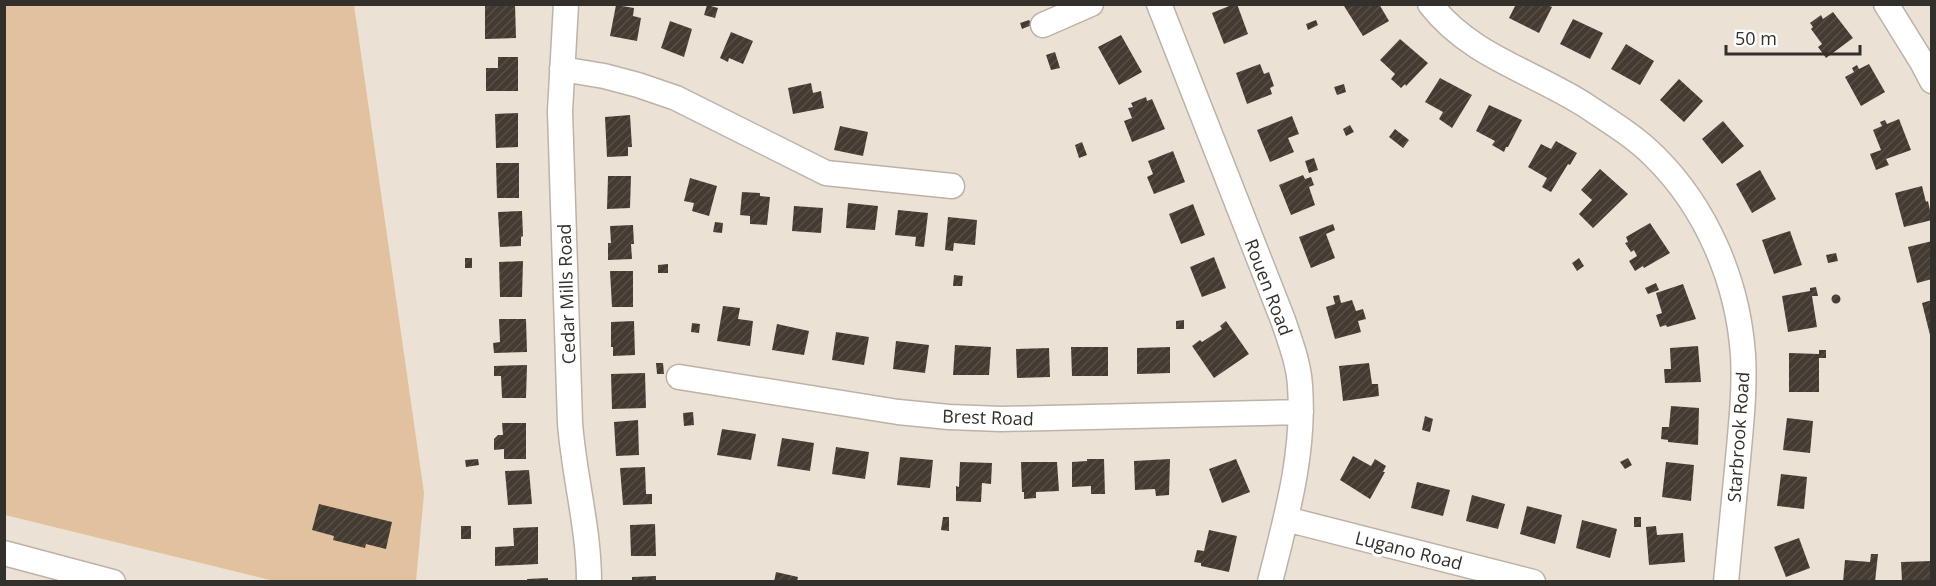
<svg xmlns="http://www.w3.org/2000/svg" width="1936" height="586" font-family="'Open Sans',sans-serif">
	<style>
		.green { fill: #e1c19e }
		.building { fill: url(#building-hatch) }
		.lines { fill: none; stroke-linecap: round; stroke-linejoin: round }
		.minor-casing { stroke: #bdb2a7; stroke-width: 27 }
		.minor { stroke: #fff; stroke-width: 24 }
		.labels { text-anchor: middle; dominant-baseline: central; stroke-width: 6; stroke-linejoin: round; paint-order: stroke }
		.street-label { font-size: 18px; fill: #332f2a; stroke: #fff }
	</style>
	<defs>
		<pattern id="building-hatch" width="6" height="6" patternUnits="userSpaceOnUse" patternTransform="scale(1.5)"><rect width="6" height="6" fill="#443b32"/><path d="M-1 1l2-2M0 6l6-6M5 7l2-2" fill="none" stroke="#574f47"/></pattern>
	</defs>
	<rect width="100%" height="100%" fill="#ece1d5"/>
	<path class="green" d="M5 5H354L424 493 416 581H274L5 515Z"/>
	<path class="building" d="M515 4 516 38 485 39V5Z
		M1234 4H1237L1248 34 1224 44 1212 13Z
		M1346 4H1379L1389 21 1363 36 1344 6Z
		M1516 4H1546L1552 7 1539 33 1509 18Z
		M616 5 634 8 633 16 641 18 637 41 610 36Z
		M707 5 718 8 715 18 704 15Z
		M1833 12 1853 38 1826 58 1818 47 1822 44 1811 29 1813 27 1810 23 1821 15 1823 19Z
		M1573 19 1603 33 1590 59 1560 44Z
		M1029 20 1032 25 1022 29 1020 23Z
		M1316 20 1318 25 1308 30 1306 24Z
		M670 21 692 29 684 57 661 48Z
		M731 32 753 41 743 64 729 58 728 62 720 58Z
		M1121 35 1142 72 1119 85 1098 47Z
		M1400 39 1428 63 1406 86 1405 84 1401 88 1391 79 1395 74 1380 60Z
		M1626 44 1654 61 1640 85 1611 69Z
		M1055 52 1060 68 1051 70 1046 55Z
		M498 57H518V91H486V68H498Z
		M1260 64 1264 74 1269 72 1274 86 1270 88 1272 94 1247 104 1236 73Z
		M1869 64 1885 92 1861 106 1845 77 1854 72 1852 68 1857 65 1859 69Z
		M1440 78 1472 95 1452 128 1439 119 1443 112 1425 102Z
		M1679 79 1703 101 1684 122 1660 100Z
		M811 83 813 93 821 91 824 108 793 114 788 88Z
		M1344 84 1346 92 1337 95 1334 87Z
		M1146 97 1147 101 1152 99 1165 129 1132 142 1124 121 1132 118 1128 108 1133 107 1131 103Z
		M1489 105 1522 120 1508 147H1506L1504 152 1492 145 1495 141 1476 131Z
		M518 113V147L496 148 495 114Z
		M630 115 632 147H628V156L607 157 605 117Z
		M1292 116 1299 134 1288 138 1294 152 1270 162 1257 130Z
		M1899 119 1911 150 1886 159 1889 165 1876 170 1870 154 1881 150 1873 130 1882 126 1880 122 1885 120 1887 124Z
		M1723 121 1744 146 1722 164 1702 139Z
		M1350 125 1354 132 1346 136 1343 129Z
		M840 126 868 132 863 156 834 150Z
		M1395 129 1409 140 1403 148 1389 137Z
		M1556 141 1577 153 1570 165 1568 164 1551 192 1542 187 1547 178 1528 167 1541 144 1551 149Z
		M1082 142 1087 155 1079 158 1075 145Z
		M1173 151 1185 182 1154 194 1147 177 1153 174 1148 161Z
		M1314 158 1318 170 1309 173 1305 161Z
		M496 163H519V198H497Z
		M1600 169 1628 194 1593 228 1579 214 1592 200 1581 190Z
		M1760 170 1776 199 1752 213 1736 184Z
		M1303 175 1305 179 1311 177 1314 185 1309 187 1315 205 1291 215 1279 185Z
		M608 176H631L630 208 607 209Z
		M690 178 717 186 709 216 692 211 694 203 684 201Z
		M1922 186 1926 202 1928 201 1932 220 1904 227 1895 193Z
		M742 192 760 193V196L770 197 767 225 750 224V216L740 215Z
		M848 203 878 206 875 230 846 228Z
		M1193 204 1205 235 1181 244 1169 214Z
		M794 206 823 208 821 233 792 231Z
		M898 210 928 213 924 247 915 246 916 237 895 235Z
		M522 211 523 236 521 237V246L500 247 498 212Z
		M948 217 977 220 975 245 954 243 953 251 945 250Z
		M715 222 723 223 722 233 713 232Z
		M1650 223 1670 253 1644 268 1643 266 1635 271 1629 261 1637 256 1634 250 1631 252 1625 243 1628 242 1626 237Z
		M1333 224 1335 230 1326 234 1335 258 1311 268 1299 237Z
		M633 225 634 244H631L632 259 608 260V243H611L610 226Z
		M1790 231 1802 265 1774 274 1762 240Z
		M1932 241V279L1917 283 1908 247Z
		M1836 253 1838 261 1828 263 1826 255Z
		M1214 257 1226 288 1202 297 1190 267Z
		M465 258H472V268H465Z
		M1579 258 1584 266 1577 271 1572 263Z
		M523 261 522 297H500L499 262Z
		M668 264V273H658V265Z
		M610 271H633V307H612Z
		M954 275 963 276 962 286H953Z
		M1656 283 1659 290 1648 294 1645 288Z
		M1683 284 1696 319 1667 327 1666 325 1660 327 1656 315 1662 313 1656 293Z
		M1816 287 1818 296H1812L1817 327 1788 332 1782 296 1810 291V288Z
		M1831.5 299a4.5 4.5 0 1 1 9 0a4.5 4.5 0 1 1-9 0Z
		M1339 295 1341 303 1352 300 1356 311 1363 309 1366 319 1358 321 1361 332 1335 339 1326 307 1335 304 1333 296Z
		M1932 300V339H1931L1922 303Z
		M723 306 740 308 738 319 753 321 750 346 717 341Z
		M499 319H526L527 352 494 353 493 343 500 342Z
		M1184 320V329H1176V321Z
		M634 321 635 355 613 356V347H611V322Z
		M1226 321 1249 354 1214 378 1192 346 1200 340 1202 342 1222 329 1220 326Z
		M692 323 700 324 699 333 691 332Z
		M777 324 809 331 804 355 772 350Z
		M836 332 869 337 864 365 832 360Z
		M896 341 929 345 925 373 893 369Z
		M955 345 991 347 989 375H953Z
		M1698 346 1701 382 1665 383 1664 369H1671L1670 348Z
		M1071 347H1108V376H1072Z
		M1170 347V373L1137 374V348Z
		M1049 348 1050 377 1017 378 1016 349Z
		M1819 350H1826V358H1819V392H1789V353L1819 354Z
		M656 363H663L664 374H657Z
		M1369 363 1372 384H1378L1379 396 1343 401 1339 366Z
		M527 365 526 398H502L501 376H494V366Z
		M645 373 646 408 612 409 611 374Z
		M1671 406 1699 408 1698 445 1668 442V440L1661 439 1662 427H1669Z
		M693 412 694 425 684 426 683 413Z
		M1425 416 1433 419 1430 432 1422 430Z
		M1787 418 1813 421 1810 453 1783 450Z
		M638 420 639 455 616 456 614 422Z
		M502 423H526V459H504V449L494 450V439L498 435H503Z
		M722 429 756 434 751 460 717 455Z
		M782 438 814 443 810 471 777 466Z
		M836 447 869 452 865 479 832 474Z
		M1353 456 1371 466 1375 459 1386 466 1383 472H1385L1370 499 1340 480Z
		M900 457 933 460 930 488 897 485Z
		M1628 458 1632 465 1625 469 1620 462Z
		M478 459 479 465 466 467 465 460Z
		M1087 459H1104L1105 494H1091V486L1072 487V462L1087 461Z
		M1170 459 1169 495 1156 496 1155 489 1135 490 1134 461Z
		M1236 459 1250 492 1222 503 1209 469Z
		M960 462 992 463 991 484 982 483 981 502 956 501V486L959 487Z
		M1021 462H1057L1059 491 1036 492V498L1024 499V492H1022Z
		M1666 462 1694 465 1691 501 1662 497Z
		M645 467 646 494H652V504L623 505 620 468Z
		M529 470 532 504 508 505 505 471Z
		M1781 474 1807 477 1804 509 1777 506Z
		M1417 482 1450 490 1443 516 1411 508Z
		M1472 495 1505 504 1498 529 1466 521Z
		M319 504 392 522 386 549 366 544 365 548 333 540 334 536 312 530Z
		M1527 506 1562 515 1555 544 1520 534Z
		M943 517H949V531L941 530Z
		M1634 517H1641V527H1634Z
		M1582 520 1617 529 1610 558 1576 548Z
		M655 524 656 556H631L630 525Z
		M461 526H471V539H461Z
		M1656 526 1657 535 1683 533 1685 562 1649 565 1646 527Z
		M538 527V564L495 566V547L514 546 513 528Z
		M1209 530 1237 536 1229 572 1201 566V563L1194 562 1197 550 1204 551Z
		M1799 538 1810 568 1786 577 1774 547Z
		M1871 554H1878L1875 582H1843L1845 560 1870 562Z
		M1932 561V582H1902L1901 562Z
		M776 572 798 577 797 582H774Z
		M656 576V582H632V577Z
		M548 578V582H527V579Z"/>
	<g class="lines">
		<defs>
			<path id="minor" d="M566 4 560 111 570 423C574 476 589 528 589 582
				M1159 4 1283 320C1290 341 1299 364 1300 386 1305 453 1286 518 1270 582
				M1430 4C1470 56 1532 71 1585 105 1609 121 1634 136 1654 156 1707 208 1738 282 1743 355 1745 390 1741 425 1738 459 1734 500 1730 541 1726 582
				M1886 4 1922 62 1932 81
				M1043 25 1091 4
				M562 69 604 76 638 85 676 98 826 173 952 186
				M679 377 898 412 949 417 1001 419 1301 412
				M1286 519 1533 582
				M4 553 113 582"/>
		</defs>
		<use href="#minor" class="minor-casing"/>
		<use href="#minor" class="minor"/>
	</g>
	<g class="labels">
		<g class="street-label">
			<text transform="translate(1269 287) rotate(69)">Rouen Road</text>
			<text transform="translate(566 294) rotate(-92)">Cedar Mills Road</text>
			<text transform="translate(988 417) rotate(2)">Brest Road</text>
			<text transform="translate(1738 437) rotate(-86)">Starbrook Road</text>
			<text transform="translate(1409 550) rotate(14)">Lugano Road</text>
		</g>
	</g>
	<rect width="1936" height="586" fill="none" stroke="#332f2a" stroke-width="12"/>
	<path d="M1726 45v9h134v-9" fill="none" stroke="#332f2a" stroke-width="3"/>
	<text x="1735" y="45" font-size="18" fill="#332f2a" stroke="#ffffff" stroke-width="4.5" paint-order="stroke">50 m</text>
</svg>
